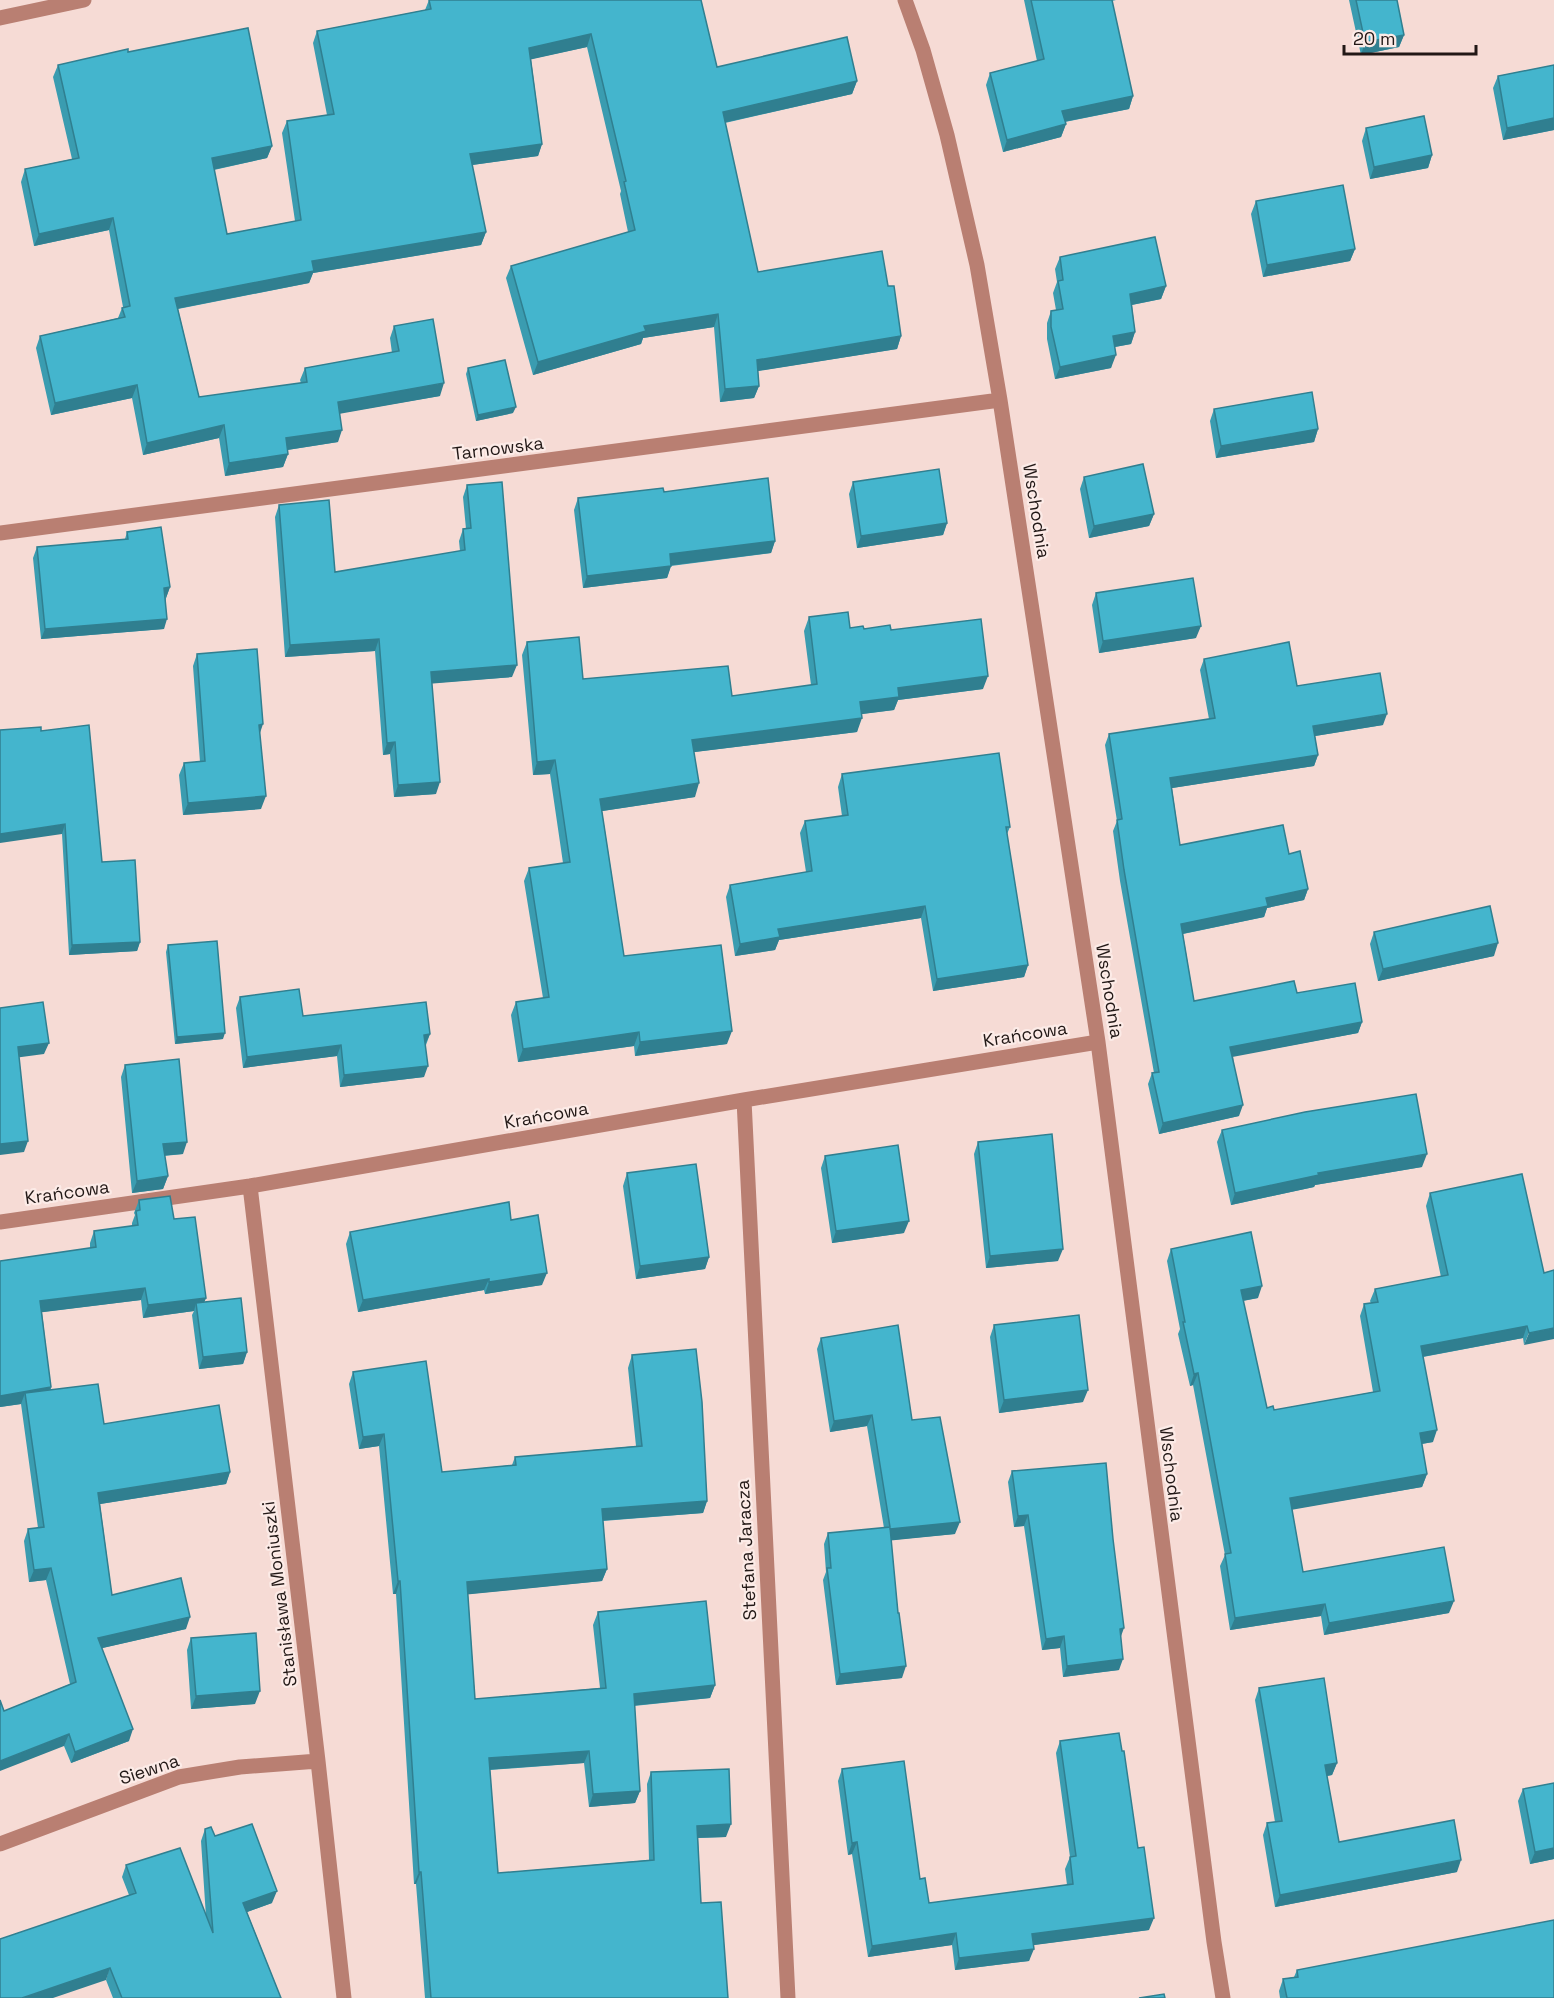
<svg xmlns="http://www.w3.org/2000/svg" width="1554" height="1998" font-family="'Space Grotesk',sans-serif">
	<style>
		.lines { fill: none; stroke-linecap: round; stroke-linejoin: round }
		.minor { stroke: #b97f72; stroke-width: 15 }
		.wall { fill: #3a9cb0 }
		.shaded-wall { fill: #307f90 }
		.building { fill: #44b5cd; stroke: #307f90; stroke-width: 1.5 }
		.labels { text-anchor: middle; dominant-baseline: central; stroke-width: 4.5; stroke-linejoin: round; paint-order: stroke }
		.street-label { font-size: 18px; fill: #221816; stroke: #fcebe7 }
	</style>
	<rect width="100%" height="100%" fill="#f6dbd5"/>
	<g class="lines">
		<path class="minor" d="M905 0 923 50 947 135 977 265 1000 400 1098 1042 1214 1942 1223 1998
			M0 18 84 0
			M0 533 1000 400
			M744 1100 788 1998
			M250 1186 318 1761 344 1998
			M0 1222 250 1186 744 1100 1098 1042
			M0 1844 179 1777 240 1767 318 1761"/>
	</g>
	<path class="wall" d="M429 0H701L717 67 857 81 852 94 725 123 758 272 888 286 901 336 897 349 758 371 759 386 754 398 720 402 714 327 643 338 641 344 533 375 506 278 511 266 628 232 620 194 621 191 587 47 531 59 542 144 538 156 472 165 486 232 481 245 313 273 309 283 178 309 199 397 301 383 300 380 305 368 392 353 390 338 394 326 440 396 340 413 338 442 287 450 288 454 283 467 225 476 219 438 143 455 132 398 51 415 36 348 40 336 118 318 122 308 123 307 109 230 34 246 21 182 25 169 72 159 53 77 58 65 128 52 272 146 267 158 214 170 227 234 295 221 282 133 287 121 327 115 313 43 317 31 425 10Z
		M1024 0H1116L1112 1 1133 96 1129 109 1065 122 1066 124 1061 137 1003 152 986 85 990 73 1037 61Z
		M1349 0H1397L1404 35 1399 47 1361 55Z
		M1554 65V130L1503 140 1493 88 1498 76Z
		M1366 128 1432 155 1428 168 1370 179 1362 141Z
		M1256 201 1355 249 1350 261 1263 277 1251 214Z
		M1060 257 1166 286 1161 299 1132 305 1135 332 1131 344 1115 347 1111 368 1055 379 1047 339V323L1051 311 1056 310 1053 293 1057 282 1055 269Z
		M468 368 513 413 476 421 466 374Z
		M1214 409 1318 429 1314 442 1216 458 1210 421Z
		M1084 477 1154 514 1149 526 1089 538 1080 489Z
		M853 482 947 523 943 535 857 548 849 494Z
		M467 485 512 677 432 683 436 794 394 797 390 754 383 755 375 651 285 657 275 517 279 505 335 572 460 551 459 541 463 529H466L463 497Z
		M664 492 775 541 771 553 671 566 667 578 583 588 574 510 578 498Z
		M127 532 170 587 166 598 164 629 41 639 33 558 37 547 125 539Z
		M1096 593 1196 638 1099 653 1092 605Z
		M809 617 850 628 891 630 983 689 898 700 894 710 861 714 857 732 694 752 695 797 602 811 624 956 727 1044 635 1056 634 1046 518 1062 511 1015 516 1002 543 998 524 881 529 868 563 863 550 774 533 775 522 655 527 642 583 679 732 696 811 685 804 631Z
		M197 654 260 733 261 809 183 815 179 775 184 763 200 762 193 666Z
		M1204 659 1297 686 1383 725 1315 736 1318 755 1314 766 1172 788 1180 845 1289 854 1308 889 1304 900 1267 908 1264 917 1183 934 1194 1001 1297 993 1362 1022 1358 1033 1233 1056 1239 1116 1159 1134 1148 1084 1152 1073H1154L1120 881 1113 831 1117 821 1105 745 1109 734 1209 719 1200 670Z
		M41 731 102 862 140 942 137 951 69 955 62 834Z
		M842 774 1010 827 1007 834 1028 965 1024 977 933 991 921 918 779 940 775 950 735 956 726 897 730 885 806 872 800 833 805 821 842 816 838 787Z
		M1374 932 1494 956 1378 981 1370 944Z
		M168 945 223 1039 175 1044 166 952Z
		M240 997 303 1016 430 1034 426 1045 424 1077 340 1087 337 1056 243 1068 236 1008Z
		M125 1065 183 1154 164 1156 168 1176 163 1189 132 1193 121 1077Z
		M1222 1130 1422 1167 1315 1185 1314 1187 1231 1205 1217 1142Z
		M978 1142 1058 1261 986 1268 974 1154Z
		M825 1156 904 1233 832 1243 821 1168Z
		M627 1173 709 1257 705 1269 636 1279 623 1186Z
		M1430 1193 1544 1273 1554 1270 1524 1345 1523 1338 1423 1357 1433 1442 1422 1444 1427 1474 1422 1487 1292 1509 1303 1572 1449 1613 1324 1635 1321 1616 1230 1630 1220 1566 1225 1555 1193 1385 1190 1386 1178 1334 1180 1329 1167 1261 1171 1249 1258 1298 1243 1301 1267 1408 1274 1410 1373 1392 1360 1316 1364 1304 1371 1303 1370 1301 1375 1289 1441 1277 1426 1206Z
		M139 1200 174 1219 206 1298 204 1302 247 1352 243 1364 199 1369 192 1315 194 1311 143 1318 141 1300 42 1312 51 1390 104 1424 230 1472 226 1484 100 1504 112 1595 186 1629 102 1648 129 1741 71 1763 64 1746 4 1711 70 1684 46 1580 29 1582 24 1541 28 1529 38 1528 21 1404 0 1407V1261L90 1248V1243L94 1231 132 1226V1223L135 1215 134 1213Z
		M511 1220 542 1285 485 1294 484 1290 358 1312 346 1244 350 1232Z
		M994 1325 1083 1402 999 1413 990 1337Z
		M821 1338 912 1420 955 1534 891 1540 902 1678 836 1685 823 1580 826 1572 824 1544 828 1533 884 1528 867 1426 830 1432 817 1349Z
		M632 1355 707 1501 703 1513 603 1521 607 1569 602 1581 468 1594 475 1699 600 1688 593 1625 598 1612 715 1685 710 1698 634 1706 640 1791 635 1803 589 1807 584 1763 490 1770 498 1873 649 1860 647 1784 651 1772 726 1837 698 1838 701 1903 728 1998H425L416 1884H414L396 1594H393L379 1446 359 1449 349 1384 353 1372 442 1472 512 1465 515 1457 636 1446 628 1368Z
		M1012 1471 1121 1637 1119 1670 1063 1677 1060 1648 1042 1650 1024 1526 1014 1527 1008 1482Z
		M191 1638 255 1704 191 1709 187 1650Z
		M1259 1688 1337 1763 1332 1775 1327 1776 1339 1842 1457 1872 1275 1907 1263 1835 1267 1823 1275 1822 1255 1700Z
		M1060 1741 1149 1930 1033 1945 1029 1961 955 1970 952 1945 868 1957 852 1854 848 1855 838 1781 842 1769 929 1903 1067 1885 1065 1869 1070 1857 1056 1753Z
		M1523 1789 1554 1859 1530 1864 1518 1801Z
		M205 1829 215 1836 272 1903 247 1912 281 1998H113L106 1980 129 1895 122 1877 126 1865 206 1917 201 1841Z
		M1297 1970 1554 1998H1280L1279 1991 1283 1979 1294 1977Z"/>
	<path class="shaded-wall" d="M591 34 587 47 524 61 529 48Z
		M1404 35 1399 47 1361 55 1365 42Z
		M857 81 852 94 718 124 723 112Z
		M1133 96 1129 109 1058 123 1062 111Z
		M1554 118V130L1503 140 1507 128Z
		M1066 124 1061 137 1003 152 1007 140Z
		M542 144 538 156 465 166 470 154Z
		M272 146 267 158 207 171 212 158Z
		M1432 155 1428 168 1370 179 1374 167Z
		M113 218 109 230 34 246 39 234Z
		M486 232 481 245 313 273 309 283 171 310 175 298 312 261Z
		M1355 249 1350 261 1263 277 1267 265Z
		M1166 286 1161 299 1126 306 1130 294Z
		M718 314 714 327 643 338 641 344 533 375 538 362 644 326Z
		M1135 332 1131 344 1109 348 1113 336Z
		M901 336 897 349 752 372 757 360Z
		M1116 355 1111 368 1055 379 1060 367Z
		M444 383 440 396 333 415 338 402Z
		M137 385 132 398 51 415 55 403Z
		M759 386 754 398 720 402 725 389Z
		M516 407 513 413 476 421 478 415Z
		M224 425 219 438 143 455 147 443Z
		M1318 429 1314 442 1216 458 1221 446Z
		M342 430 338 442 281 451 286 438Z
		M288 454 283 467 225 476 229 463Z
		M1154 514 1149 526 1089 538 1094 526Z
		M947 523 943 535 857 548 861 536Z
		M775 541 771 553 666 566 670 554Z
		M671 566 667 578 583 588 587 576Z
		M170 587 166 598 164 588Z
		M167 619 164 629 41 639 45 629Z
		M1201 626 1196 638 1099 653 1103 641Z
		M379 639 375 651 285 657 290 645Z
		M517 665 512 677 427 684 431 672Z
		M988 676 983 689 898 700 894 710 855 715 860 702 898 688Z
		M1387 714 1383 725 1309 737 1313 726Z
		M862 718 857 732 687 753 692 740Z
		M263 724 259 736V725Z
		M395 742 390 754 383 755 387 743Z
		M1318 755 1314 766 1166 789 1170 778Z
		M555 760 550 774 533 775 537 762Z
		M440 782 436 794 394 797 398 785Z
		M699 783 695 797 596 812 600 799Z
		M266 796 261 809 183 815 188 803Z
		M65 824 62 834 0 843V834Z
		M1308 889 1304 900 1267 908 1264 917 1177 935 1181 924 1266 898Z
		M925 906 921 918 779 940 775 950 735 956 740 944 778 929Z
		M140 942 137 951 69 955 72 945Z
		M1498 943 1494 956 1378 981 1383 969Z
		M1028 965 1024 977 933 991 937 979Z
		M1362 1022 1358 1033 1227 1058 1230 1047Z
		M732 1031 727 1044 635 1056 640 1042Z
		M639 1032 634 1046 518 1062 523 1049Z
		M225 1033 223 1039 175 1044 177 1037Z
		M430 1034 425 1045 424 1035Z
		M49 1043 44 1054 14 1058 18 1047Z
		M341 1045 337 1056 243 1068 247 1057Z
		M428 1066 424 1077 340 1087 344 1075Z
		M1243 1105 1239 1116 1159 1134 1163 1123Z
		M28 1141 24 1152 0 1155V1144Z
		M187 1142 183 1154 158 1156 163 1144Z
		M1427 1154 1422 1167 1315 1185 1314 1187 1231 1205 1235 1193 1318 1173Z
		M168 1176 163 1189 132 1193 137 1181Z
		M909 1221 904 1233 832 1243 836 1231Z
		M1063 1249 1058 1261 986 1268 990 1256Z
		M709 1257 705 1269 636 1279 640 1266Z
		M547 1273 542 1285 485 1294 489 1282Z
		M489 1279 484 1290 358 1312 363 1300Z
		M1262 1286 1258 1298 1236 1302 1241 1290Z
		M145 1288 141 1300 36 1313 40 1301Z
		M206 1298 201 1310 196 1303 194 1311 143 1318 148 1305Z
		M1527 1326 1523 1338 1416 1358 1421 1346Z
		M1554 1328V1339L1524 1345 1529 1333Z
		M247 1352 243 1364 199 1369 203 1357Z
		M1198 1373 1193 1385 1190 1386 1194 1374Z
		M51 1387 47 1400 25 1393 21 1404 0 1407V1396Z
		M1088 1390 1083 1402 999 1413 1004 1400Z
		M872 1415 867 1426 830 1432 834 1421Z
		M1437 1430 1433 1442 1415 1445 1420 1433Z
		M384 1434 379 1446 359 1449 363 1437Z
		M230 1472 226 1484 94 1505 98 1493Z
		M1427 1474 1422 1487 1285 1511 1290 1498Z
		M707 1501 703 1513 597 1521 602 1509Z
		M1028 1515 1024 1526 1014 1527 1018 1516Z
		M960 1522 955 1534 886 1541 890 1529Z
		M51 1568 46 1580 29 1582 34 1570Z
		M607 1569 602 1581 462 1595 467 1582Z
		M398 1581H400L396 1594H393Z
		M1454 1601 1449 1613 1324 1635 1329 1623Z
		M1325 1604 1321 1616 1230 1630 1235 1618Z
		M190 1617 186 1629 94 1650 98 1638Z
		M1124 1628 1120 1639V1629Z
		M1064 1636 1060 1648 1042 1650 1046 1639Z
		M1123 1659 1119 1670 1063 1677 1067 1666Z
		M906 1666 902 1678 836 1685 840 1674Z
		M715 1685 710 1698 629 1706 634 1694Z
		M260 1691 255 1704 191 1709 196 1696Z
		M133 1729 129 1741 71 1763 75 1752Z
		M69 1734 64 1746 0 1771V1761Z
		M589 1751 584 1763 484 1770 489 1758Z
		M1337 1763 1332 1775 1321 1777 1325 1765Z
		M640 1791 635 1803 589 1807 593 1794Z
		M731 1824 726 1837 693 1838 697 1826Z
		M857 1842 852 1854 848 1855 852 1843Z
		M1554 1848V1859L1530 1864 1535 1852Z
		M1461 1860 1457 1872 1275 1907 1280 1895Z
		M419 1872H421L416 1884H414Z
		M277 1891 272 1903 239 1915 243 1903Z
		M1154 1918 1149 1930 1027 1946 1032 1934Z
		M956 1933 952 1945 868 1957 872 1946Z
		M1034 1949 1029 1961 955 1970 959 1958Z
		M110 1968 106 1980 53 1998H22Z"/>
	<path class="building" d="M429 0H701L717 67 847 37 857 81 723 112 758 272 882 251 888 286H894L901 336 757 360 759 386 725 389 718 314 644 326 646 331 538 362 511 266 635 230 624 182 626 181 591 34 529 48 542 144 470 154 486 232 312 261 314 271 175 298 199 397 307 382 305 368 399 351 394 326 433 319 444 383 338 402 342 430 286 438 288 454 229 463 224 425 147 443 137 385 55 403 40 336 125 317 122 308 130 306 113 218 39 234 25 169 79 158 58 65 128 49V52L248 28 272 146 212 158 227 234 301 220 287 121 334 114 317 31 431 9Z
		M1031 0H1112L1133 96 1062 111 1066 124 1007 140 990 73 1044 59Z
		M1356 0H1397L1404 35 1365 42Z
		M1554 65V118L1507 128 1498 76Z
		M1424 116 1432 155 1374 167 1366 128Z
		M1343 185 1355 249 1267 265 1256 201Z
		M1155 237 1166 286 1130 294 1135 332 1113 336 1116 355 1060 367 1051 327V311L1063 309 1058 281 1063 280 1060 257Z
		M505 360 516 407 478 415 468 368Z
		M1312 392 1318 429 1221 446 1214 409Z
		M1143 464 1154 514 1094 526 1084 477Z
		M939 469 947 523 861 536 853 482Z
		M768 478 775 541 670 554 671 566 587 576 578 498 663 488 664 492Z
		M502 482 517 665 431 672 440 782 398 785 395 742 387 743 379 639 290 645 279 505 329 500 335 572 465 550 463 529 471 528 467 485Z
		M161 527 170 587 164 588 167 619 45 629 37 547 128 539 127 532Z
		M1193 578 1201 626 1103 641 1096 593Z
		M848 612 850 628 863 626 864 629 890 625 891 630 981 619 988 676 898 688 899 697 860 702 862 718 692 740 699 783 600 799 624 956 721 945 732 1031 640 1042 639 1032 523 1049 516 1002 549 997 529 868 570 862 555 760 537 762 527 642 579 637 583 679 728 666 732 696 817 684 809 617Z
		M1289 642 1297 686 1380 673 1387 714 1313 726 1318 755 1170 778 1180 845 1283 825 1289 854 1300 851 1308 889 1266 898 1268 906 1181 924 1194 1001 1294 981 1297 993 1355 983 1362 1022 1230 1047 1243 1105 1163 1123 1152 1073 1159 1072 1124 870 1117 820 1122 819 1109 734 1215 718 1204 659Z
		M257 649 263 724 259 725 266 796 188 803 184 763 205 761 197 654Z
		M89 725 102 862 135 860 140 942 72 945 65 824 0 834V730L41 727V731Z
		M999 753 1010 827H1006L1028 965 937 979 925 906 778 929 780 937 740 944 730 885 812 871 805 821 848 815 842 774Z
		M1490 906 1498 943 1383 969 1374 932Z
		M217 941 225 1033 177 1037 168 945Z
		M299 989 303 1016 426 1002 430 1034 424 1035 428 1066 344 1075 341 1045 247 1057 240 997Z
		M43 1002 49 1043 18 1047 28 1141 0 1144V1008Z
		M179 1059 187 1142 163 1144 168 1176 137 1181 125 1065Z
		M1416 1094 1427 1154 1318 1173 1319 1175 1235 1193 1222 1130 1305 1112Z
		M1052 1134 1063 1249 990 1256 978 1142Z
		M898 1145 909 1221 836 1231 825 1156Z
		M696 1164 709 1257 640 1266 627 1173Z
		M1522 1174 1544 1273 1554 1270V1328L1529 1333 1527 1326 1421 1346 1437 1430 1420 1433 1427 1474 1290 1498 1303 1572 1444 1547 1454 1601 1329 1623 1325 1604 1235 1618 1225 1554 1231 1553 1198 1373 1194 1374 1183 1322H1185L1171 1249 1251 1232 1262 1286 1241 1290 1267 1408 1273 1406 1274 1410 1380 1391 1364 1304 1378 1302 1375 1289 1448 1275 1430 1193Z
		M170 1196 174 1219 195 1217 206 1298 148 1305 145 1288 40 1301 51 1387 0 1396V1261L96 1247 94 1231 138 1225 136 1211 140 1210 139 1200Z
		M509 1202 511 1220 538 1215 547 1273 489 1282V1279L363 1300 350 1232Z
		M241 1298 247 1352 203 1357 196 1303Z
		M1079 1315 1088 1390 1004 1400 994 1325Z
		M898 1325 912 1420 940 1417 960 1522 890 1529V1527L898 1613H899L906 1666 840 1674 827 1568H831L828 1533 890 1527 872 1415 834 1421 821 1338Z
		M696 1349 702 1402 707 1501 602 1509 607 1569 467 1582 475 1699 606 1688 598 1612 706 1601 715 1685 634 1694 640 1791 593 1794 589 1751 489 1758 498 1873 654 1860 651 1772 729 1769 731 1824 697 1826 701 1903 721 1902 728 1998H431L421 1872H419L400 1581H398L384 1434 363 1437 353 1372 426 1361 442 1472 516 1465 515 1457 642 1446 632 1355Z
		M98 1384 104 1424 219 1405 230 1472 98 1493 112 1595 181 1578 190 1617 98 1638 133 1729 75 1752 69 1734 0 1761V1700L4 1711 76 1682 51 1568 34 1570 28 1529 44 1527 25 1393Z
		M1106 1463 1113 1539 1124 1628 1120 1629 1123 1659 1067 1666 1064 1636 1046 1639 1028 1515 1018 1516 1012 1471Z
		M256 1633 260 1691 196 1696 191 1638Z
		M1324 1678 1337 1763 1325 1765 1339 1842 1454 1820 1461 1860 1280 1895 1267 1823 1282 1821 1259 1688Z
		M1119 1733 1122 1751H1124L1138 1848 1144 1847 1154 1918 1032 1934 1034 1949 959 1958 956 1933 872 1946 857 1842 852 1843 842 1769 904 1761 920 1879 925 1878 929 1903 1073 1884 1070 1857 1076 1856 1060 1741Z
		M1554 1783V1848L1535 1852 1523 1789Z
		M252 1824 277 1891 243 1903 281 1998H122L110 1968 22 1998H0V1939L136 1893 126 1865 180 1848 213 1933 205 1829 211 1827 215 1836Z
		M1554 1920V1998H1287L1283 1979 1298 1977 1297 1970Z
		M1164 1994 1165 1998H1139Z"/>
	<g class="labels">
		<g class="street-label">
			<text transform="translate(498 448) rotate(-7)">Tarnowska</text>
			<text transform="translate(1037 511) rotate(81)">Wschodnia</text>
			<text transform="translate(1110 991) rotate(81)">Wschodnia</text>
			<text transform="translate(1025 1034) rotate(-9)">Krańcowa</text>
			<text transform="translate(546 1115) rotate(-10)">Krańcowa</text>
			<text transform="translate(67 1192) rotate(-8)">Krańcowa</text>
			<text transform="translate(1172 1474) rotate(83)">Wschodnia</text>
			<text transform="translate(746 1550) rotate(-93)">Stefana Jaracza</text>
			<text transform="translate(279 1594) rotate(-97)">Stanisława Moniuszki</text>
			<text transform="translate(149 1769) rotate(-18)">Siewna</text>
		</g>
	</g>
	<path d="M1344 45v9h132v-9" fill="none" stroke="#221816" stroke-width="3"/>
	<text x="1353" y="45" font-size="18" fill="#221816" stroke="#fcebe7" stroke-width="4.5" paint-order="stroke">20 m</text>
</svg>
